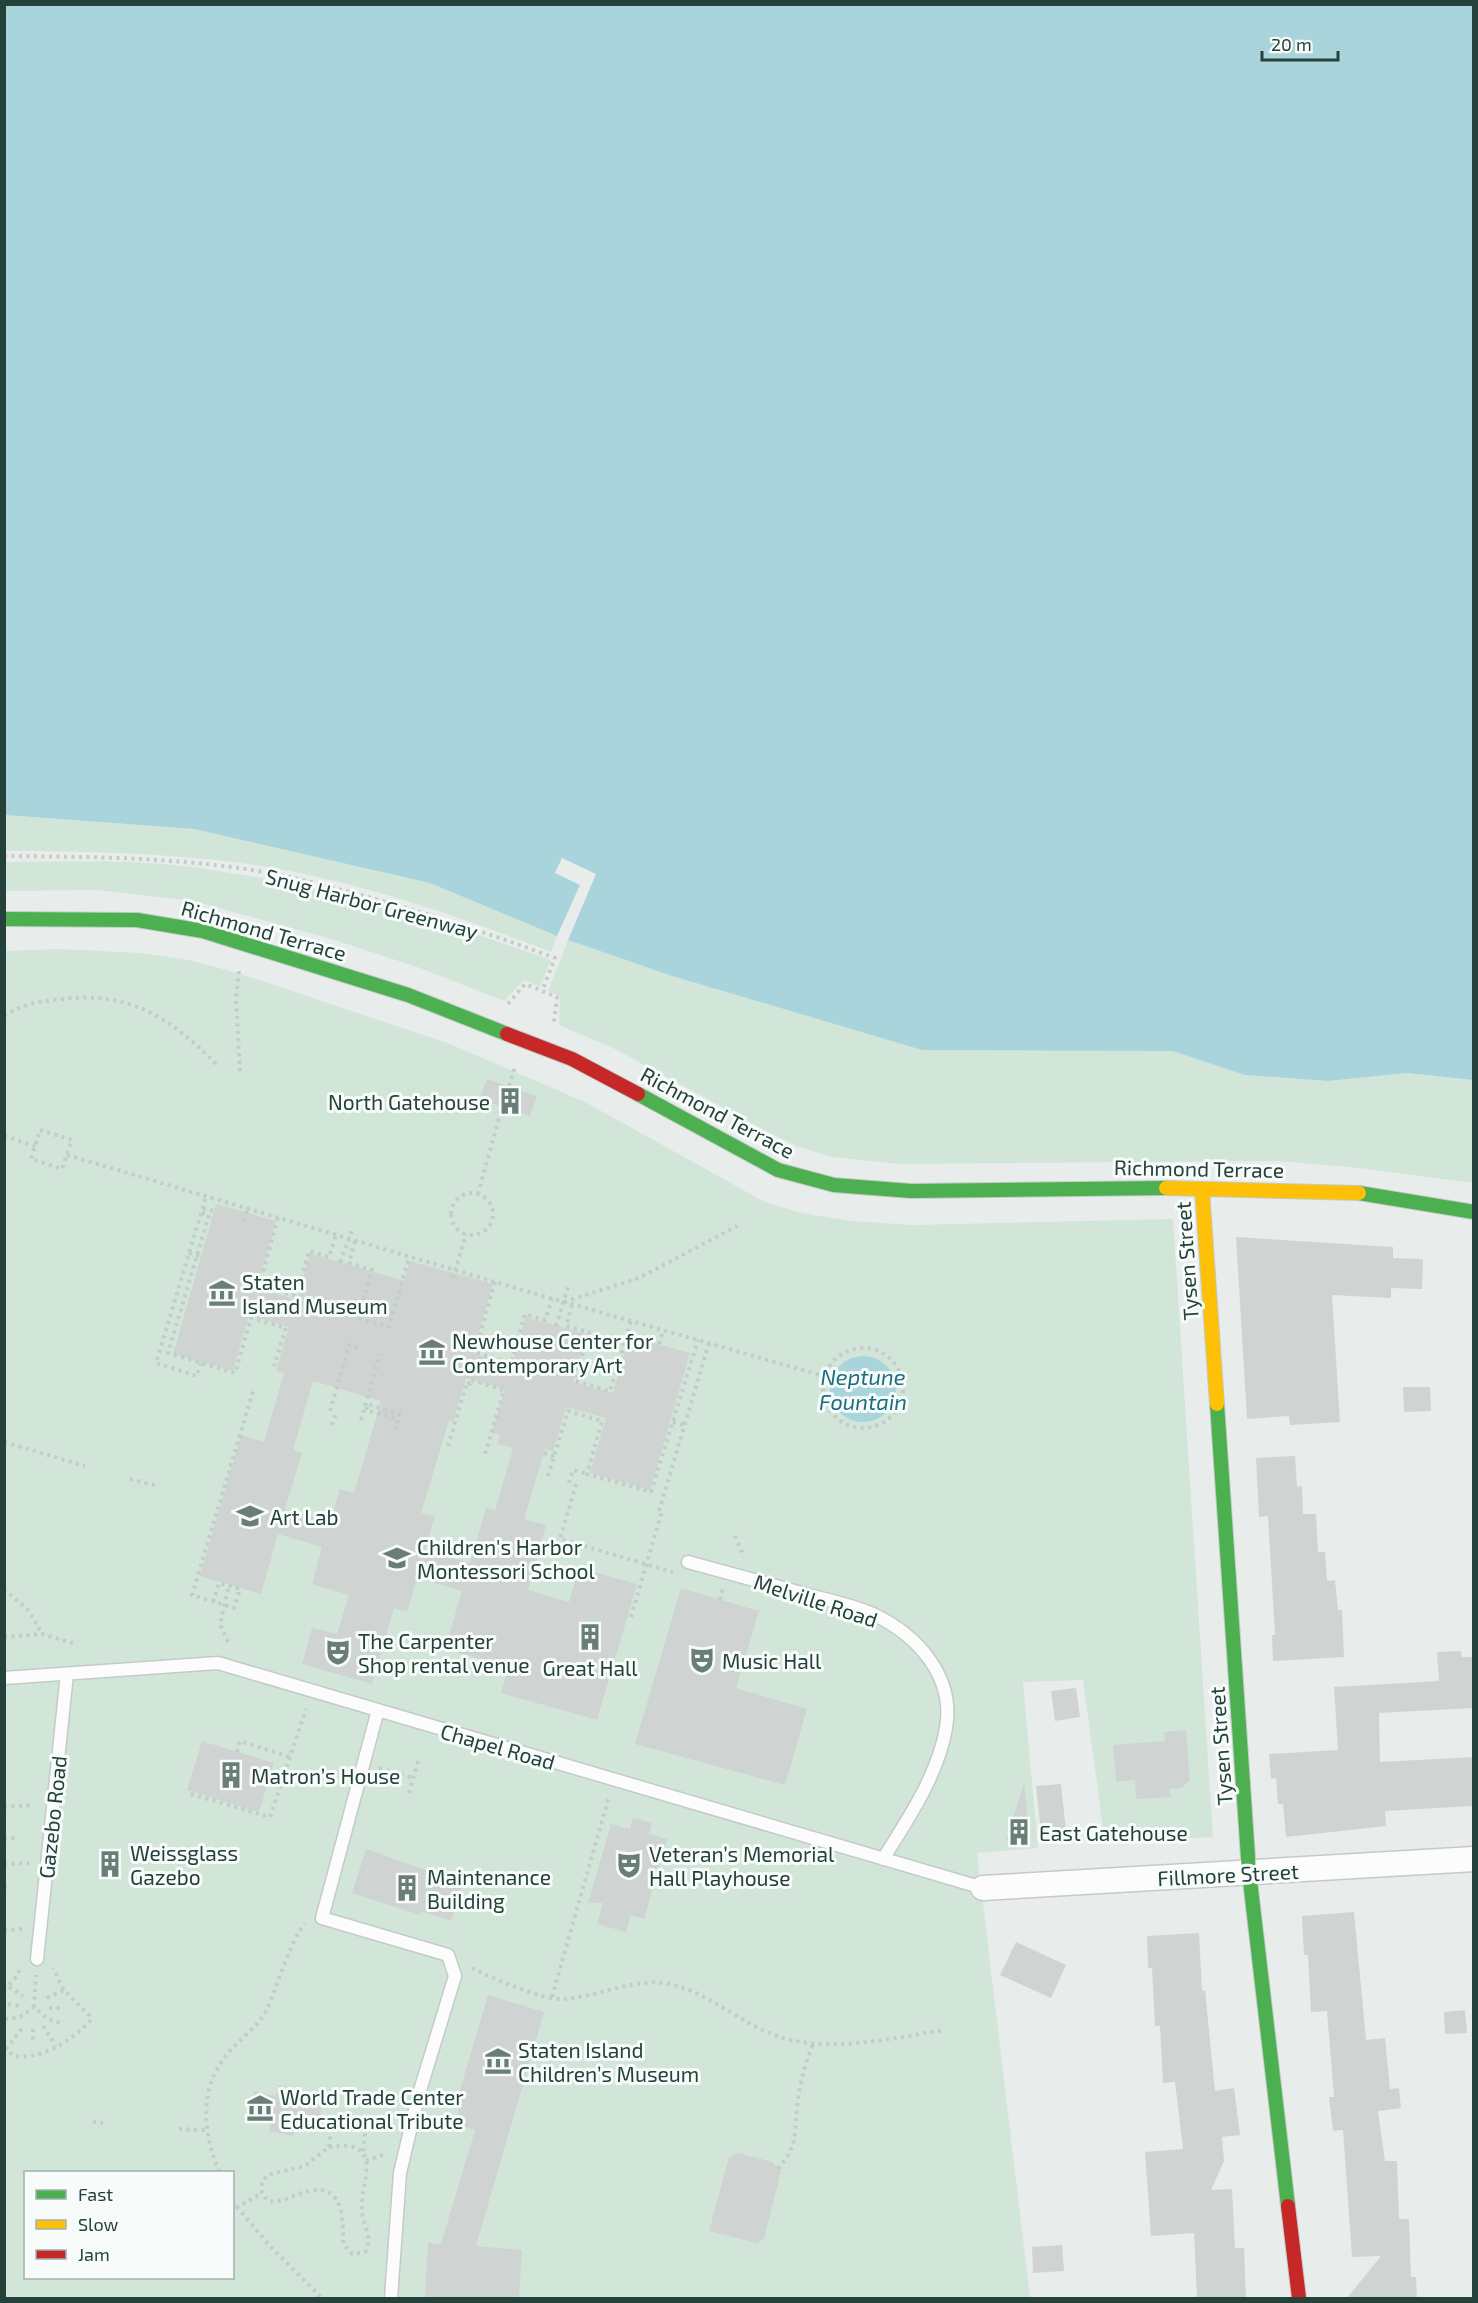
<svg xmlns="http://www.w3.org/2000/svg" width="1478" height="2303" font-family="'Exo 2',sans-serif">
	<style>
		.green { fill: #d1e6d8; fill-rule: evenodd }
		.water { fill: #a9d4db }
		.building { fill: #cfd4d2; fill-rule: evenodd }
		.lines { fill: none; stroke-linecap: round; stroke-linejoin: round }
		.lane-casing { stroke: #c5cac8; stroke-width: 15 }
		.street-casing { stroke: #c5cac8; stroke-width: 27 }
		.fast-casing { stroke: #c3cbc8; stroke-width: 16 }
		.slow-casing { stroke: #c3cbc8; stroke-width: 16 }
		.jam-casing { stroke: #c3cbc8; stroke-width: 16 }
		.path { stroke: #c3ccca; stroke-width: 4; stroke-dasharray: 3 4.5; stroke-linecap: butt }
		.lane { stroke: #fcfcfc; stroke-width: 12 }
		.street { stroke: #fcfcfc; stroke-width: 24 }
		.fast { stroke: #4caf50; stroke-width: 14 }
		.slow { stroke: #ffc107; stroke-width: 14 }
		.jam { stroke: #c62828; stroke-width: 14 }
		.labels { text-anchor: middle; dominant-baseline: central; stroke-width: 6; stroke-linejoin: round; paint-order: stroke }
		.street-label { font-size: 21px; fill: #24423a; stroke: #f7fbf9 }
		.poi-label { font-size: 21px; fill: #24423a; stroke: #f7fbf9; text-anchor: start }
		.water-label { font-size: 22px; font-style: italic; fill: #1c6f80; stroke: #f7fbf9 }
	</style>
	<rect width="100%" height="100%" fill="#e8edeb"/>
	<path class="green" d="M4 815 194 829 430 883 557 936 551 952C452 914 346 877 241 863 162 853 84 851 5 851Z
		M4 862C63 862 124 859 182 866 309 881 431 917 551 960L540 987 524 980 504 1001 417 967 328 938 193 901 97 890 5 891Z
		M568 940 669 975 922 1050 1172 1051 1245 1075 1328 1081 1407 1073 1473 1080V1183L1359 1168 1277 1161 901 1164 831 1157 797 1146 770 1133 615 1049 559 1025 560 996 548 991Z
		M60 949 141 953 189 960 238 973 450 1044 585 1102 765 1202 802 1213 851 1221 913 1225 1173 1219 1213 1837 1105 1843 1083 1680 1023 1682 1038 1848 977 1853 1030 2298H5V951ZM26 2172H232V2278H26Z"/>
	<path class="water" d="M4 5H1473V1080L1407 1073 1328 1081 1245 1075 1172 1051 922 1050 669 975 568 940 596 874 562 858 555 873 580 885 557 936 430 883 194 829 5 815Z
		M830 1389a33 33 0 1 1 66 0a33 33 0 1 1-66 0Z"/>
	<path class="building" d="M487 1079 537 1096 530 1116 479 1099Z
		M216 1204 276 1221 257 1288 297 1300 310 1253 404 1281 410 1261 493 1284 473 1353 512 1364 526 1317 587 1334 573 1382 613 1393 629 1336 690 1353 650 1490 590 1473 606 1418 566 1407 553 1451 545 1449 524 1519 546 1525 528 1590 569 1602 579 1568 637 1584 597 1720 501 1693 509 1667 445 1649 462 1591 417 1578 407 1612 394 1608 372 1684 302 1664 312 1628 337 1634 349 1595 312 1584 322 1547 278 1534 261 1594 200 1576 241 1435 264 1442 284 1373 276 1371 289 1327 249 1315 233 1371 173 1354ZM466 1378 505 1389 492 1433 500 1435 497 1444 513 1448 495 1511 486 1508 470 1563 425 1550 435 1516 421 1513 449 1421 453 1422ZM313 1381 381 1401 354 1493 340 1489 330 1522 285 1509 302 1453 293 1450Z
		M1236 1237 1393 1247V1258L1423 1259 1422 1289 1391 1288V1298L1332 1295 1340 1422 1290 1425 1289 1416 1247 1419Z
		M1403 1387H1430L1431 1411 1404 1412Z
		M1295 1456 1297 1487 1302 1486 1303 1514H1316L1318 1552H1325L1327 1581 1335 1580 1338 1610H1342L1344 1657 1273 1661 1272 1635H1275L1268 1516 1259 1517 1256 1458Z
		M681 1588 759 1611 736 1688 807 1709 785 1785 635 1744Z
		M1461 1651 1462 1657H1473V1708L1379 1713 1380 1762 1473 1757V1806L1385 1811 1386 1826 1286 1837 1283 1804H1278L1276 1778 1271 1779 1269 1754 1338 1750 1334 1687 1439 1681 1437 1652Z
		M1076 1688 1080 1717 1055 1721 1051 1691Z
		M1186 1730 1190 1780 1182 1788 1170 1789 1171 1797 1136 1799 1135 1780 1116 1782 1113 1745 1165 1741 1164 1732Z
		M202 1741 274 1763 259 1812 187 1790Z
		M1024 1783 1030 1839 1006 1841Z
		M1061 1784 1066 1830 1041 1833 1036 1786Z
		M633 1818 652 1823 649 1834 667 1839 644 1919 631 1915 626 1932 597 1924 603 1903H588L611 1824 630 1829Z
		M366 1849 463 1883 451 1921 421 1911 420 1915 352 1893Z
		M101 1853 122 1854 119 1876 99 1874Z
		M1354 1912 1366 2040 1385 2038 1390 2089 1399 2088 1401 2108 1378 2111 1385 2161H1397L1399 2219H1409L1411 2277H1416L1417 2298H1347L1381 2256 1352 2257 1343 2130 1333 2131 1329 2097H1334L1327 2011 1311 2012 1308 1955H1304L1302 1916Z
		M1199 1933 1202 1991 1205 1990 1215 2091 1234 2088 1240 2135 1222 2137 1224 2161 1211 2190 1232 2189 1235 2248H1244L1246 2298H1197L1194 2233 1151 2236 1145 2152 1183 2149 1175 2082 1163 2083 1160 2026H1155L1152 1968H1148L1147 1936Z
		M1016 1942 1066 1965 1051 1998 1000 1975Z
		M488 1995 544 2012 476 2246 522 2250 519 2298H425L428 2243 441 2244 475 2130 454 2124 459 2108 455 2107Z
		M1465 2010 1467 2033 1445 2034 1444 2012Z
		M278 2085 303 2090 301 2101 322 2105 317 2130 296 2126 293 2136 269 2131 271 2121 249 2116 254 2091 276 2096Z
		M738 2153 773 2162 781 2172 764 2239 756 2243 709 2231 729 2157Z
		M1062 2245 1064 2271 1033 2273 1032 2247Z"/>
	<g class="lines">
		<defs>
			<path id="lane" d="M688 1562C725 1572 762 1582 798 1592 822 1599 850 1604 873 1614 917 1635 955 1676 946 1728 938 1775 908 1819 883 1859
				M4 1678 218 1663 983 1888
				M378 1710 322 1918 448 1955 455 1976 418 2097 400 2173 391 2298
				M37 1959 67 1674"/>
			<path id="street" d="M983 1888 1474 1859"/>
			<path id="fast" d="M4 919 137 920 203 931 408 995 507 1034
				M638 1094 778 1170 834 1185 911 1191 1166 1188
				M1359 1193 1474 1212
				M1217 1404 1249 1872 1288 2206"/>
			<path id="slow" d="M1166 1188 1359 1193
				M1202 1189 1217 1404"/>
			<path id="jam" d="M507 1034 572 1059 638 1094
				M1288 2206 1299 2298"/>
		</defs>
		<use href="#lane" class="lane-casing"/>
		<use href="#street" class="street-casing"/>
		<use href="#fast" class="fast-casing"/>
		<use href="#slow" class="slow-casing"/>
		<use href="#jam" class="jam-casing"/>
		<path class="path" d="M4 856C101 857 200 857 294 878 383 899 470 926 555 958L542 991
			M239 971 236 998 240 1072
			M508 1004 525 984 557 997 554 1022
			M4 1016C22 1004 41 1001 62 999 130 991 171 1018 217 1065
			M509 1086 515 1067
			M40 1130 72 1140 62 1169 31 1159Z
			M4 1136 35 1146
			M67 1155 529 1292 824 1376
			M451 1214a21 21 0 1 1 42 0a21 21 0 1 1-42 0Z
			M478 1194 502 1107
			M203 1208 214 1211
			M202 1213 209 1215 168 1353 235 1373 251 1318 286 1328 274 1366
			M278 1218 259 1286 296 1296 309 1251 329 1257 336 1235
			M244 1221 247 1209
			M355 1241 349 1263 372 1270 358 1318 389 1327 409 1257
			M189 1253 201 1257
			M340 1262 353 1228
			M453 1278 466 1234
			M495 1282 475 1352 511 1363 525 1314 545 1320 552 1299
			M564 1302 639 1278 737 1226
			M572 1305 566 1326 589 1332 575 1381 610 1391 631 1321
			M556 1326 568 1287
			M659 1344 663 1331
			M823 1388a40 40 0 1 1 80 0a40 40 0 1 1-80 0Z
			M201 1363 197 1376 156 1363 206 1197
			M330 1411 349 1345 360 1348
			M361 1420 380 1354
			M673 1422 685 1425
			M332 1425 336 1413
			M395 1430 398 1419 366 1410 368 1404 405 1416
			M4 1442 85 1466
			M448 1446 467 1382 470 1384 471 1380 504 1390 484 1457
			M544 1453 554 1456
			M548 1476 568 1411 602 1421 587 1474 651 1492 698 1340
			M130 1479 158 1486
			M569 1483 573 1470 587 1474
			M576 1484 560 1539 673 1572
			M659 1511 709 1343
			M735 1536 744 1557
			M4 1589 29 1611 42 1634
			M228 1589 220 1624 228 1642
			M720 1600 723 1588
			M213 1602 219 1583 240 1589 234 1608 192 1595 254 1388
			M631 1617 662 1511
			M4 1637 42 1634 75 1644
			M237 1752 240 1741 290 1757
			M379 1768 413 1778
			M271 1773 284 1777
			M409 1793 418 1761
			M191 1794 270 1817 306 1709
			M4 1807 34 1805
			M4 1839 15 1838
			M4 1864 29 1863
			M4 1887 11 1886
			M4 1930 22 1929
			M472 1968C491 1978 542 2000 563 1999 599 1997 633 1977 670 1984 710 1993 740 2023 777 2036 829 2054 891 2038 944 2030
			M9 1987 23 1996
			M4 1990 18 1975 20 1967
			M552 1997 609 1796
			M47 1998 64 1990
			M8 2004 20 2006
			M34 2007 36 1975
			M49 2008H62
			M5 2019 20 2017 34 2007 48 2019 60 2023
			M43 2026 56 2046
			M33 2029V2042
			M4 2048 14 2056C42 2060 73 2040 91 2020L89 2015 64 1990 53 1968
			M6 2049 24 2026
			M93 2122 103 2123
			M179 2129 206 2130
			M329 2147C388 2138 359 2183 362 2212 363 2225 374 2239 365 2252L352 2254 343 2244C343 2222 345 2183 309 2191 294 2194 285 2203 268 2201L262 2193V2183L267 2175 305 2166Z
			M329 2147 331 2128C344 2118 357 2118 365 2133L363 2155
			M366 2161 385 2154
			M778 2169C798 2145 794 2136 797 2108 799 2086 805 2064 813 2044
			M219 2172C202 2130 198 2084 232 2049 244 2035 260 2025 268 2007 277 1987 292 1937 305 1924
			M232 2201 270 2246 322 2298
			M236 2208 262 2193"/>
		<use href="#lane" class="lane"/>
		<use href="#street" class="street"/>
		<use href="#fast" class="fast"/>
		<use href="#slow" class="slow"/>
		<use href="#jam" class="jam"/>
	</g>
	<defs>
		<symbol id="building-bare" viewBox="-9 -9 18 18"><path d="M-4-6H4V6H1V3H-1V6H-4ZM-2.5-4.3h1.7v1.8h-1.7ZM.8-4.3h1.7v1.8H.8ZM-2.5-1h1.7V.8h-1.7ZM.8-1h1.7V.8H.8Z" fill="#697e78" stroke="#f7fbf9" stroke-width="2.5" paint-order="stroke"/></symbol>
		<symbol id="museum-bare" viewBox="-9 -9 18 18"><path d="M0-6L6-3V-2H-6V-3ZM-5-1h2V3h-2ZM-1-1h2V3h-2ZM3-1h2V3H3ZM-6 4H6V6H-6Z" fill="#697e78" stroke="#f7fbf9" stroke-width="2.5" paint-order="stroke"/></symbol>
		<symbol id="school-bare" viewBox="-9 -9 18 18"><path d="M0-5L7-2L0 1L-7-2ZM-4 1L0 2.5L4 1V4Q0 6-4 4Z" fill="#697e78" stroke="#f7fbf9" stroke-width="2.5" paint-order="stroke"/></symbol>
		<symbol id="theatre-bare" viewBox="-9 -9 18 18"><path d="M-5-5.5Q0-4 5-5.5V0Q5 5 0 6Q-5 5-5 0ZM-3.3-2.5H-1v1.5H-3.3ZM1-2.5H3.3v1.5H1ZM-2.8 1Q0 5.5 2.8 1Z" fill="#697e78" stroke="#f7fbf9" stroke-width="2.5" paint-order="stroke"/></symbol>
	</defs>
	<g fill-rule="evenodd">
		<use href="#building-bare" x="491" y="1082" width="38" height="38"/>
		<use href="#museum-bare" x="203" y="1274" width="38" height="38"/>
		<use href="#museum-bare" x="413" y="1333" width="38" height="38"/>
		<use href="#school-bare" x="231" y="1497" width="38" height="38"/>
		<use href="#school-bare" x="378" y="1539" width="38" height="38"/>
		<use href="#building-bare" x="571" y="1618" width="38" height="38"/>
		<use href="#theatre-bare" x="319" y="1633" width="38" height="38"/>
		<use href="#theatre-bare" x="683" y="1641" width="38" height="38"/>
		<use href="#building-bare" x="212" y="1756" width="38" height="38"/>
		<use href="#building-bare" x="1000" y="1813" width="38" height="38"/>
		<use href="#building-bare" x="91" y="1845" width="38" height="38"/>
		<use href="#theatre-bare" x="610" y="1846" width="38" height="38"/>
		<use href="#building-bare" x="388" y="1869" width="38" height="38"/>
		<use href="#museum-bare" x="479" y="2042" width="38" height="38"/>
		<use href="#museum-bare" x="241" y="2089" width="38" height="38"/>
	</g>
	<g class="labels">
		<g class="street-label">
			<text transform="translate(372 903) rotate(15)">Snug Harbor Greenway</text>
			<text transform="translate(264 930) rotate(16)">Richmond Terrace</text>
			<text transform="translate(718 1112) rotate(28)">Richmond Terrace</text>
			<text transform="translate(1199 1168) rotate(1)">Richmond Terrace</text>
			<text transform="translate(1186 1261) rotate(-94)">Tysen Street</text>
			<text transform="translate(816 1600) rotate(18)">Melville Road</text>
			<text transform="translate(498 1746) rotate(16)">Chapel Road</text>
			<text transform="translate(1220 1746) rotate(-94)">Tysen Street</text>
			<text transform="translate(52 1817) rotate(-84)">Gazebo Road</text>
			<text transform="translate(1228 1874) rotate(-3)">Fillmore Street</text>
		</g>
		<g class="poi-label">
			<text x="490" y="1101" text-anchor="end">North Gatehouse</text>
			<text x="242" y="1281">Staten<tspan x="242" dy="24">Island Museum</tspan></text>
			<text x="452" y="1340">Newhouse Center for<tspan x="452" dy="24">Contemporary Art</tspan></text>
			<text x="270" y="1516">Art Lab</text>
			<text x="417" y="1546">Children's Harbor<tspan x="417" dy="24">Montessori School</tspan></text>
			<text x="358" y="1640">The Carpenter<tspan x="358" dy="24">Shop rental venue</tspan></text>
			<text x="722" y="1660">Music Hall</text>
			<text x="590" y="1667" text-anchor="middle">Great Hall</text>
			<text x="251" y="1775">Matron’s House</text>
			<text x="1039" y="1832">East Gatehouse</text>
			<text x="130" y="1852">Weissglass<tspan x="130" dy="24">Gazebo</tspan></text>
			<text x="649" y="1853">Veteran’s Memorial<tspan x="649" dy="24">Hall Playhouse</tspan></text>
			<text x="427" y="1876">Maintenance<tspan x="427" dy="24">Building</tspan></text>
			<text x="518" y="2049">Staten Island<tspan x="518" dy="24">Children’s Museum</tspan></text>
			<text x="280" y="2096">World Trade Center<tspan x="280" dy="24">Educational Tribute</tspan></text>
		</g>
		<g class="water-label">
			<text x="863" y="1376">Neptune<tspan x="863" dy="25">Fountain</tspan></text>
		</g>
	</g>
	<rect width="1478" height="2303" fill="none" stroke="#24423a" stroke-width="12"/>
	<rect x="24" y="2171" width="210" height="108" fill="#f7fbf9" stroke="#a3b1ad" stroke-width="1.5"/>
	<rect x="36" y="2190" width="30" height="9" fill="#4caf50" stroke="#a3b1ad" stroke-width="1.5"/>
	<text x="78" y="2201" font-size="18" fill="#24423a">Fast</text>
	<rect x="36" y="2220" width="30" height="9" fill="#ffc107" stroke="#a3b1ad" stroke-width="1.5"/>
	<text x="78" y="2231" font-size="18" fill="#24423a">Slow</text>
	<rect x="36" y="2250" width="30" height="9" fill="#c62828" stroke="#a3b1ad" stroke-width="1.5"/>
	<text x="78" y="2261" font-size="18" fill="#24423a">Jam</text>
	<path d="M1262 51v9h76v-9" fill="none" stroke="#24423a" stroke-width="3"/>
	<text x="1271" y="51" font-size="18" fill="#24423a" stroke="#f7fbf9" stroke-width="4.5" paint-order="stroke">20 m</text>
</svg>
